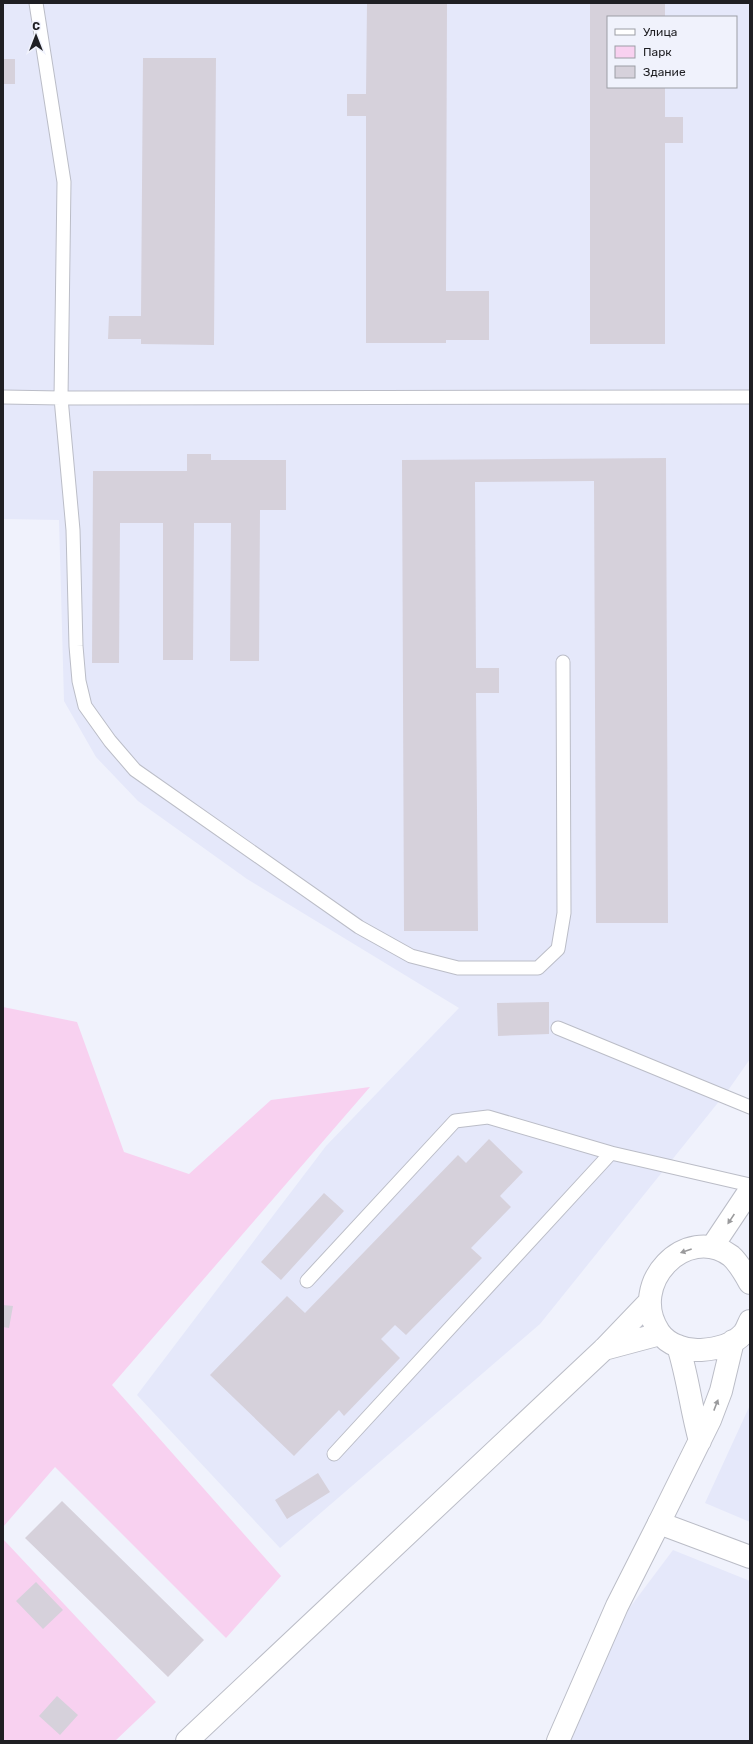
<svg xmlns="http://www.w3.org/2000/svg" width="753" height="1744" font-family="Rubik,sans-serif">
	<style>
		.built { fill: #e5e8fa; fill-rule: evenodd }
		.green { fill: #f8d1f0 }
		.building { fill: #d6d1db }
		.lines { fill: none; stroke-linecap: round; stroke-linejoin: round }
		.lane-casing { stroke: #bbbdc7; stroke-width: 15 }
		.street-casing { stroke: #bbbdc7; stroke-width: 24 }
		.secondary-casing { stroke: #bbbdc7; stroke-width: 24 }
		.lane { stroke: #fff; stroke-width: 13 }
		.street { stroke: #fff; stroke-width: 22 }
		.secondary { stroke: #fff; stroke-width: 22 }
		.oneway { fill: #9a9a9c }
	</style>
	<rect width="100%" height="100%" fill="#f0f2fc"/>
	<path class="built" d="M3 3H750V1059L729 1089 540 1324 280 1548 137 1395 326 1146 459 1008 247 879 138 801 96 757 64 701 59 520 3 519ZM608 17H736V87H608Z
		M750 1405V1522L705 1503Z
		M673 1550 750 1581V1741H569L628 1610Z"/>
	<path class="green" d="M3 1007 77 1022 124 1152 189 1174 271 1100 370 1087 112 1385 281 1576 226 1638 55 1467 3 1527Z
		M3 1539 156 1702 115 1741H3Z"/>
	<path class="building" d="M367 3H447L446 291H489V340H446V343H366V116H347V94H366Z
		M590 3H665V17H608V87H665V117H683V143H665V344H590Z
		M143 58H216L214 345 141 344V339H108L109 316H141Z
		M3 59H15V84H3Z
		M187 454H211V460H286V510H260L259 661H230L231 523H194L193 660H163V523H120L119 663H92L93 471H187Z
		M666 458 668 923H596L594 481 475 482 476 668H499V693H476L478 931H404L402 460Z
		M549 1002V1034L498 1036 497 1003Z
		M489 1139 523 1172 500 1196 511 1207 471 1248 482 1258 406 1335 395 1325 381 1339 400 1358 344 1416 339 1410 294 1456 210 1375 287 1296 305 1313 458 1155 466 1163Z
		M324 1193 344 1211 281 1280 261 1262Z
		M3 1305 13 1306 9 1328 3 1327Z
		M318 1473 330 1492 287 1519 275 1500Z
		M62 1501 204 1640 168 1677 25 1538Z
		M36 1582 63 1610 43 1629 16 1601Z
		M57 1696 78 1715 60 1735 39 1716Z"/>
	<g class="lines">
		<defs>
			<path id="lane" d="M36 3 64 182 61 398 73 530 76 646 79 681 85 706 110 741 135 770 359 927 411 956 458 968H538L558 949 564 913 563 662
				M3 397 61 398 750 397
				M558 1028 750 1107
				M307 1281 455 1121 488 1117 611 1153
				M334 1454 611 1153 750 1185"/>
			<path id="street" d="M712 1247 750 1190
				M558 1741 617 1606 659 1523"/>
			<path id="secondary" d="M750 1283C745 1274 739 1263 731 1256 686 1223 627 1284 659 1332 668 1345 686 1351 701 1350 715 1349 733 1345 743 1334 746 1331 748 1325 750 1321
				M733 1341 721 1391 710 1420 659 1523 750 1557
				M678 1346C688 1377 691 1409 700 1441
				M604 1349 660 1334
				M187 1741 604 1349 649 1302"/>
		</defs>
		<use href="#lane" class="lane-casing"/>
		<use href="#street" class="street-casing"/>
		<use href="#secondary" class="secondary-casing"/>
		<use href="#lane" class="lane"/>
		<use href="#street" class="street"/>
		<use href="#secondary" class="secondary"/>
	</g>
	<defs><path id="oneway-solid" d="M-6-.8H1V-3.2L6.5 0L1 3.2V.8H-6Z"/></defs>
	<g class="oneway">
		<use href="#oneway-solid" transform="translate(731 1219) rotate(124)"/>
		<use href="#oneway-solid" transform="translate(686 1251) rotate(161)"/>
		<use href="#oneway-solid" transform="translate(716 1405) rotate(-69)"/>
	</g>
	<rect width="753" height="1744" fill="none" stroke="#1f1f23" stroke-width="8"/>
	<rect x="607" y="16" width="130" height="72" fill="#f0f2fc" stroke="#9c9ea5"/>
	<rect x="615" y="29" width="20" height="6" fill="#ffffff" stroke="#9c9ea5"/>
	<text x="643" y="36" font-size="12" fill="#1f1f23">Улица</text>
	<rect x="615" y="46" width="20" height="12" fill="#f8d1f0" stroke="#9c9ea5"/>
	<text x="643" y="56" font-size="12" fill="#1f1f23">Парк</text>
	<rect x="615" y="66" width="20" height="12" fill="#d6d1db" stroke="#9c9ea5"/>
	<text x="643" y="76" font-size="12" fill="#1f1f23">Здание</text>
	<g transform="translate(36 36)" stroke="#f0f2fc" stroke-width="3" paint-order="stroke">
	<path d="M0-3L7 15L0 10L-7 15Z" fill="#1f1f23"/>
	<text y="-6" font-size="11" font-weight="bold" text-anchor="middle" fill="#1f1f23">С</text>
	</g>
</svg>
